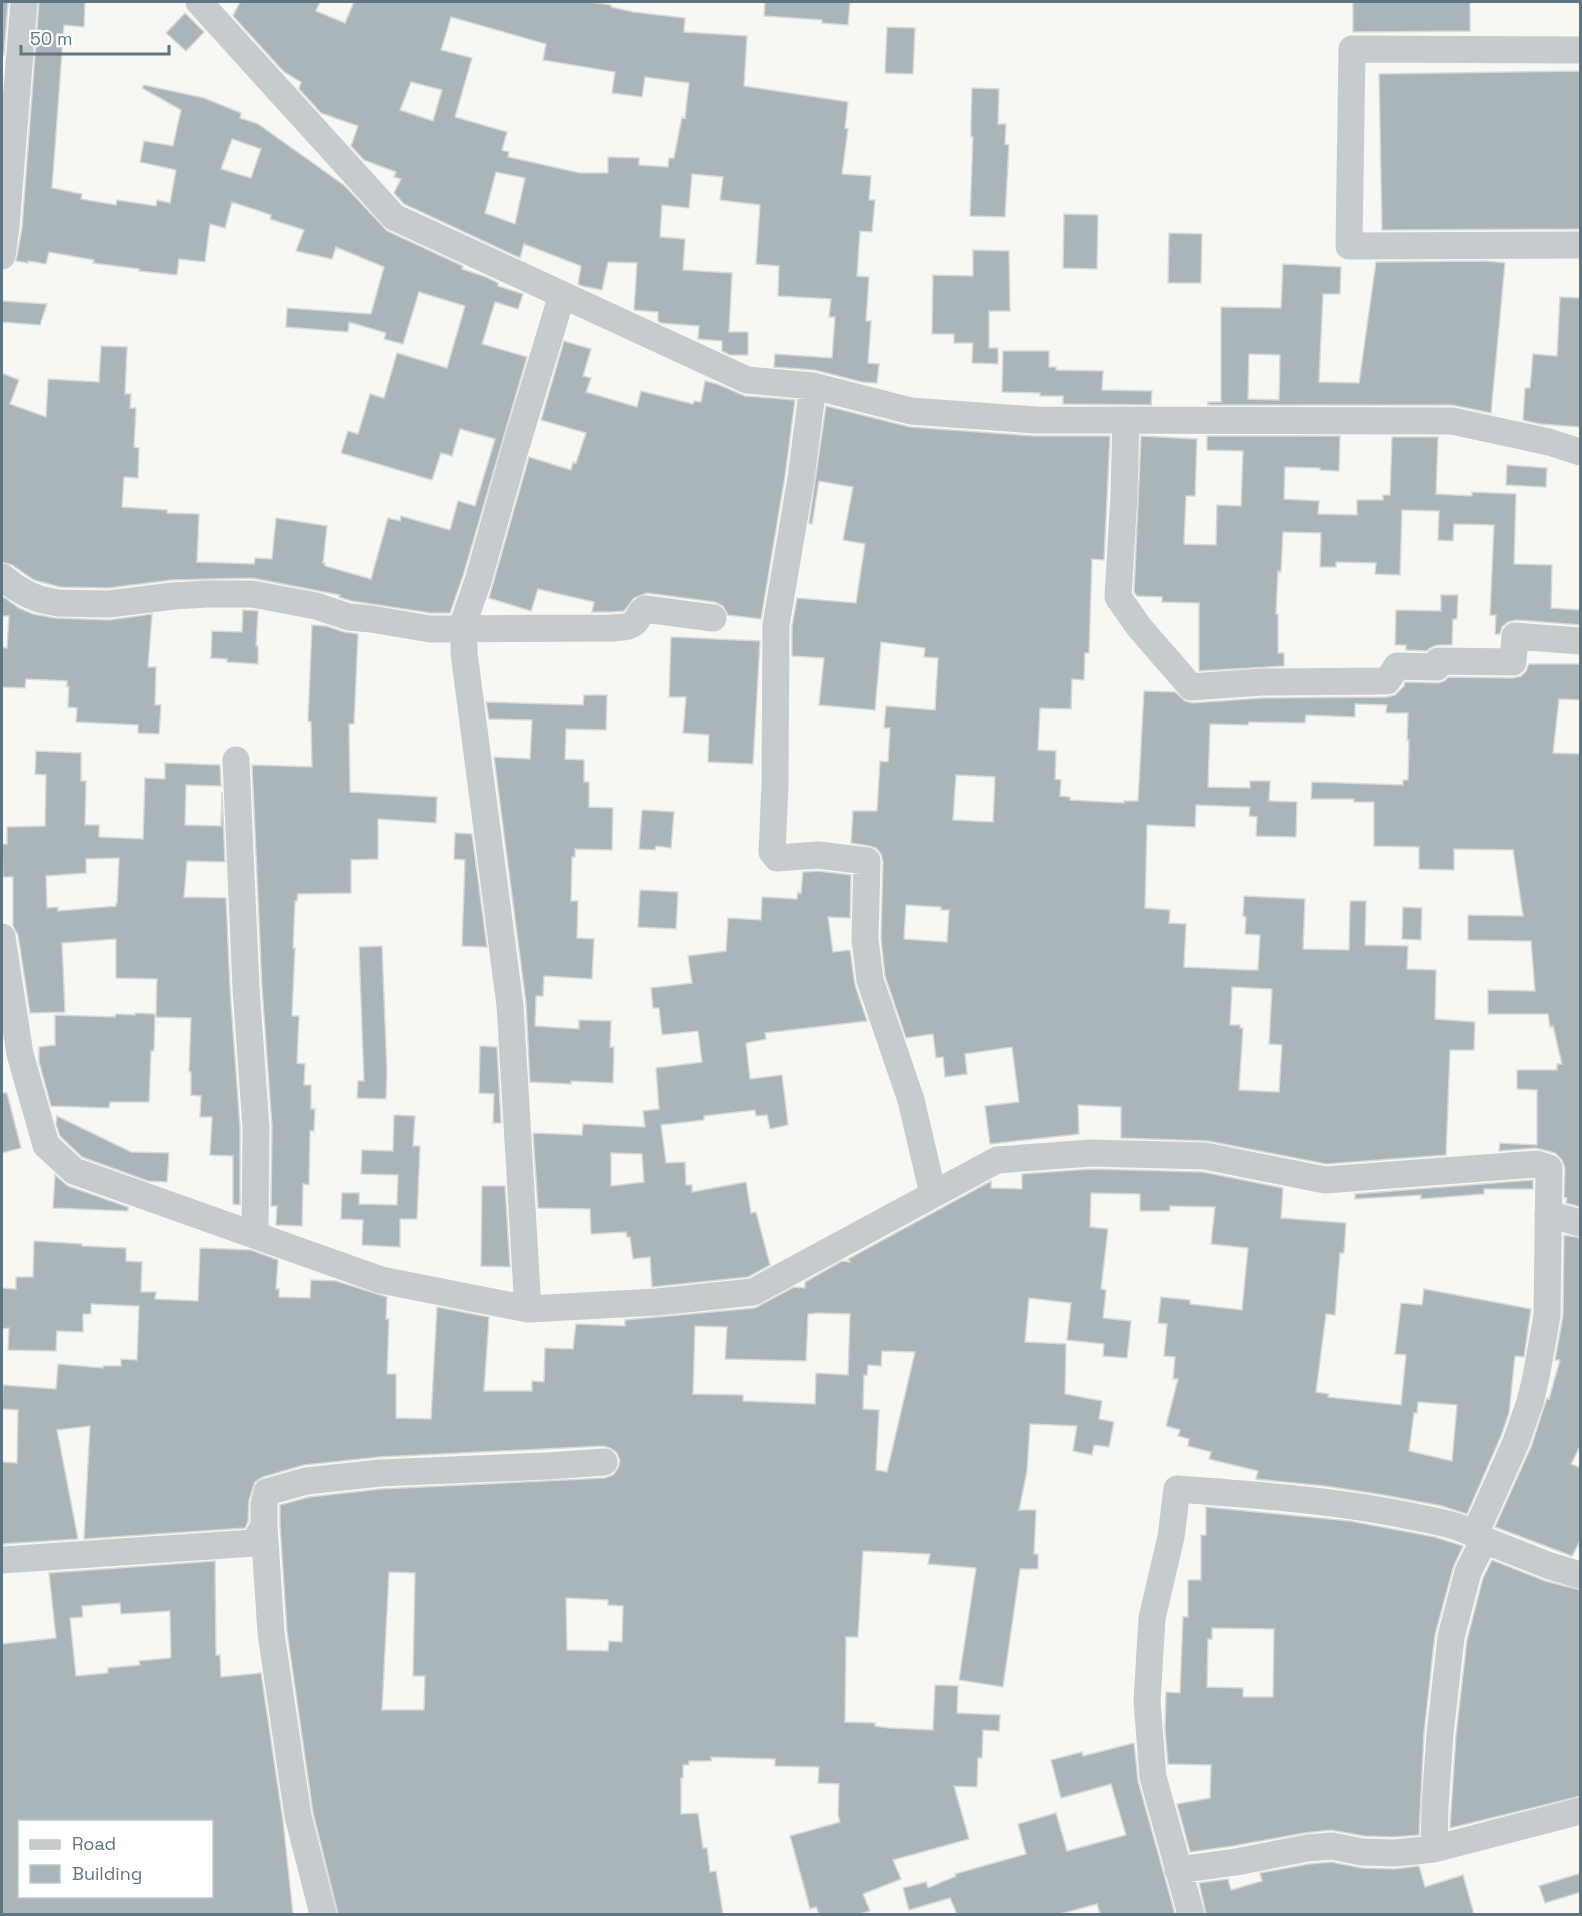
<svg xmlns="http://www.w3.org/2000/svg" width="1582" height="1916" font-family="'Space Grotesk',sans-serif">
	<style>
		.building { fill: #aab5ba; stroke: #d9d8d6; stroke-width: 1.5; fill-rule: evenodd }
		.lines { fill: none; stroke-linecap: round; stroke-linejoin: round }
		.minor { stroke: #c6cbce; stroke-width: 27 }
	</style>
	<rect width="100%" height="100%" fill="#f7f7f3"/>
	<path class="building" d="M2 2H8L4 55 2 54Z
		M39 2H85L84 27 64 25 52 188 82 194 81 199 116 205 117 200 156 206 157 200 170 203 176 170 140 162 144 141 173 146 181 110 142 88 144 85 204 98 241 113 240 118 258 124 345 186 387 231 463 266 462 269 486 277 498 283V286L523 294 518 309 495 302 482 344 527 357 463 576 450 613H431L352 601 339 597 340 595 252 578 172 580 108 588 60 587 34 580 12 565 2 562V373L19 380 10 404 46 417 48 379 99 382 101 346 127 347 125 394H131L130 408H136L134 447 139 448 138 478 124 477 122 507 167 510V513L199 514 197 562 254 564 255 558 272 559 276 518 327 526 323 563H325V566L371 579 388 518 400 521 401 516 450 530 458 501 475 506 495 439 460 429 452 456 441 453 432 480 341 453 348 431 358 434 370 394 384 398 397 353 447 368 465 306 419 292 403 344 384 339 386 333 349 322 348 332 286 327 287 308 371 314 384 267 336 247 332 259 296 251 304 230 270 219 271 215 232 202 225 228 210 224 205 262 179 259 177 275 139 271V269L93 263 94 260 49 252 46 264 28 261V263L16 261 22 228ZM232 139 261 149 251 178 221 169Z
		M240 2H320L316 11 345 23 354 2H590L611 5V7L633 12 685 18 684 32 747 36 744 86 848 102 845 128 848 129 842 174 871 176 869 200H875L872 232 860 231 857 276 869 277 866 321H871L868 363 879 364 877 383 862 382 815 370 774 367 775 354 832 358 835 317H829L831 299 778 296 779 266 756 264 760 205 720 200 723 177 692 174 689 208 662 205 660 237 685 239 683 270 732 273 729 332H748V355H730L722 351V341L698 339 699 326 661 323 658 321V312L634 310 637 263 608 262 602 290 582 286 578 284 581 266 524 244 520 258 404 204 394 193 401 179 394 177 396 172 364 160 351 146 358 126 321 113 299 89 301 82 284 72 233 16ZM451 17 546 44 543 60 615 72 612 93 642 97 645 77 689 83 685 118 682 117 674 158H669L668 167 639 165V158L608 157V173H580L508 157 509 152 502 150 507 132 455 117 472 58 441 50ZM411 82 442 90 433 121 400 110ZM496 172 525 178 515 224 485 213Z
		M765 2H850L848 25 822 23V20L764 16Z
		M1353 2H1470V31L1353 32Z
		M185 13 204 32 186 51 166 33Z
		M887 27 915 28 913 74 885 73Z
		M1581 71V229L1382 230 1379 74Z
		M972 88 999 89 998 124H1006L1005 144 1009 145 1005 217 970 216 973 137H971V120Z
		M1064 214 1098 215 1097 269 1063 268Z
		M1169 233 1202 234 1201 283H1168Z
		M973 250 1009 251 1010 311H989V348H998V364L972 363 973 343H954V334H932L933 275 973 276Z
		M1487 261 1505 263 1491 413 1452 405H1208V402H1221V307L1281 308 1283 264 1341 267 1340 294H1323L1319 382 1359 383 1376 262ZM1249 354 1280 355 1279 400 1248 399Z
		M1560 297 1581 298V427L1540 424 1523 420 1525 388H1530L1533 354 1557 356Z
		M2 301 47 304 40 325 2 322Z
		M564 341 591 349 583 376 591 378 586 392 637 407 641 391 693 404 694 401 701 402 705 381 717 384 745 396 795 400 785 476 761 619 728 615 723 606 715 602 647 593 634 598 624 611 611 612H592L594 602 538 589 531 611 489 598 529 457 571 470 573 462 576 463 586 433 541 420Z
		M1003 351H1049V367H1056V370L1103 371 1102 390 1152 391 1151 405 1063 404V396H1040V393L1002 392Z
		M826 406 910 427 1034 436H1110L1104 560 1092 559 1089 653H1085L1084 680 1072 679 1071 709 1040 708 1038 750 1056 751 1055 779 1061 780 1060 796 1070 797V800L1124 803V801H1138L1144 691 1175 692 1185 701 1192 703 1263 698 1387 697 1395 695 1404 686 1405 682 1438 683 1444 681 1449 677 1513 678 1521 676 1526 671 1529 664H1581V700L1559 699 1553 753 1581 754V1207L1566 1203 1567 1198 1564 1197 1565 1168 1562 1160 1555 1153 1536 1148 1499 1151 1500 1143 1537 1145V1090L1517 1089V1070H1557V1064H1562L1553 1026 1550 1027 1548 1014H1488V990L1535 991 1531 941 1468 940V915L1523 916 1513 850 1454 849V870L1419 869V847L1374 846V802H1354V799H1311L1312 782 1403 785V780H1408L1409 740H1407L1408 713H1386L1387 705 1355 704V717L1306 715 1305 723 1249 722 1248 725 1210 724 1208 787 1250 788V781H1270L1269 801 1297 802 1296 837 1256 836 1257 817 1249 816 1250 807 1196 805 1195 827 1147 825 1145 908 1170 910 1169 923 1186 924 1184 967 1247 970H1258L1260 935 1245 934 1246 917 1243 916 1244 896 1305 899 1303 949 1349 950 1350 901H1366L1365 945 1408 946 1407 969 1436 970 1435 1019 1475 1022 1474 1050H1450L1446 1155 1326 1164 1208 1141 1121 1138V1107L1078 1105 1079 1134 990 1144 985 1106 1019 1102 1012 1047 965 1054 967 1074 945 1077 943 1057 936 1058 933 1034 906 1038 885 976 881 938 883 861 881 854 876 848 869 846 851 843 853 811H877L880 761 888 762 890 728H884L886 706 935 710 938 658 924 657 925 648 881 642 875 710 819 705 824 658 792 656V626L797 598 856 603 865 544 843 540 853 487 819 481 812 524 809 523ZM956 775 995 777 993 822 953 820ZM906 905 941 907V910H949L947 942 904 939ZM1232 987 1272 989 1269 1044 1282 1045 1279 1092 1239 1090 1243 1028H1240V1025H1230Z
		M1141 436 1197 439 1195 496H1186L1184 544 1216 545 1217 505 1241 506 1243 451 1207 450V436H1340L1339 471 1320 470V468L1285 467 1284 499 1319 501 1318 514 1357 515V500H1383V495H1390L1392 437H1438L1436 494 1472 496V492L1516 494 1514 564 1552 565 1551 608 1581 610V625L1516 620 1508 622 1502 627 1500 634H1495L1496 615H1490L1494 525 1454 524 1453 541 1438 540 1439 511 1402 510 1400 575 1375 574 1376 563 1336 562V567H1320L1321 533 1283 532 1281 572 1278 571 1276 614H1278V653H1284V666L1199 671V603L1162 602V597L1137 596 1134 592Z
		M1507 465 1547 468 1546 487 1506 485Z
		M1441 595H1458L1457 619H1453L1452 645H1438L1432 647 1426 651 1406 650V645H1395L1396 610 1441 611Z
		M2 596 19 608 33 614 55 618 109 620 152 614 148 667H156L155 705H161L159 734 138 733V725L76 722 77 708 68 707 69 687H67V681L26 679 25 688 2 687V647L7 648 9 616H2Z
		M243 610 258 611 256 646H258V664L227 662V659L211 658 212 631 242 632Z
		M312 625 326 626 344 632 358 634 354 724H349L350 792 437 797 436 823 378 819V859L351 860V893L298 894 297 901H295L293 948H295L292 1016H299L297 1063 305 1064 304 1085H311V1109H315L314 1131H310L309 1185 303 1184 302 1226 276 1225 277 1206H271L272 1126 262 987 252 765 312 767 311 722 308 721Z
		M671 637 760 641 753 764 708 762 709 735 683 733 686 697H669Z
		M584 695H607L606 730 566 729 565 759 584 760V782H589V807L613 808 612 850 575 849V857H572L571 901H578L577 938 594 939 592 979 544 976 543 996H536L535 1026 579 1029V1020L611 1021 610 1047H614L613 1083 571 1081V1084L530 1082 526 1003 494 757 530 759 532 720 489 719 486 702 583 705Z
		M36 751 81 753V781H86L85 825H99V837L143 839 145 778 165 779V763L220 765 221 786 186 785 185 825 221 826 222 792 225 862 187 861 184 897 226 898 230 989 240 1127V1205L233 1204V1156L210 1155 212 1117H200L201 1096 191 1095V1072H189L191 1018 156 1017 157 979 116 978V939L62 943 65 1012 30 1013 18 935 13 926V877H3L2 844H7V827L45 826 46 775 35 774ZM119 858 117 903H116V906L58 911V907L47 908 46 876 86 873V859Z
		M642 810 674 812 671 848 656 846 655 850 639 849Z
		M455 833 472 834 487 947 462 946 465 860 454 859Z
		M818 871 851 875 850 918 828 917 833 952 850 950 855 985 867 1021 765 1033 766 1039 746 1043 750 1079 782 1075 788 1125 770 1129 767 1115 756 1116 755 1110 704 1116V1120L661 1125 666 1163 685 1162 686 1185H692V1192L746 1182 751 1213 756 1212 770 1265 748 1277 652 1287 650 1257 633 1259 630 1237H627L626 1232 591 1234 590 1209 538 1208 533 1133 582 1135 583 1124 645 1127 643 1111 659 1109 656 1068 702 1062 698 1031 662 1035 659 1008H653L651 988 692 983 688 956 726 951 728 918 761 920 762 897 797 899 798 892 801 893 803 872ZM611 1153 642 1154 644 1182 611 1186Z
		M640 890 678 892 676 929 638 927Z
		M1403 907 1422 908 1421 940 1402 939Z
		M382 946 387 1073 386 1099 357 1098 358 1081H364L359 947Z
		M135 1013 155 1014 154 1051H151L149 1102H110L109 1108 51 1106 39 1062V1047L55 1045V1015L115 1017 116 1014 135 1015Z
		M480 1046 497 1047 501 1123H493L494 1094 479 1093Z
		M2 1093H7L21 1148 2 1153Z
		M394 1115 415 1116 413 1146H420L417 1219H400V1247L362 1245 363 1220 341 1219 342 1193H359V1204L397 1205 398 1175 361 1174 362 1150 393 1151Z
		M57 1116 131 1152 169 1153 167 1182 148 1181 82 1157 60 1136 56 1124Z
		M1091 1169 1203 1172 1283 1188 1281 1218 1346 1223 1344 1253H1340L1335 1315 1326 1314 1316 1392 1329 1394 1328 1397 1401 1405 1406 1355 1395 1354 1401 1303 1422 1305 1424 1289 1531 1309 1524 1357 1515 1356 1509 1413 1501 1436 1467 1514 1442 1506 1384 1495 1325 1486 1256 1479 1258 1471 1209 1459 1211 1452 1188 1446 1189 1439 1178 1436 1180 1430 1166 1426 1178 1379H1173L1175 1357 1164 1356 1167 1324 1158 1323 1161 1297 1190 1300V1304L1242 1310 1248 1248 1211 1244 1215 1207 1170 1206V1211H1140V1194L1091 1193 1090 1227 1108 1229 1101 1289 1106 1290 1103 1318 1131 1321 1127 1358 1103 1356 1104 1344 1067 1340 1071 1303 1029 1298 1025 1342 1066 1344 1065 1394 1102 1401 1099 1419 1114 1422 1109 1447 1094 1445 1092 1455 1073 1451 1077 1426 1030 1424 1027 1471 1019 1510H1036L1034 1554H1038V1569H1020L1003 1687 959 1680 976 1568 928 1564 930 1554 863 1551 858 1637H846L845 1722 875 1723V1726L890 1728 933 1730 935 1685 958 1686 957 1713 1000 1715 999 1731 983 1730 982 1758H978L977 1787 954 1786 969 1839 893 1860 901 1879 863 1894 870 1911 859 1914H819L816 1907 810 1909 790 1836 840 1822 838 1815 839 1784 818 1783 819 1767 775 1766V1759L711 1757V1761H689V1765H683V1778H681V1814L698 1813 703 1848H707L710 1872 716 1871 723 1914H338L313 1813 287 1631 280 1525V1505L309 1497 381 1489 605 1478 613 1475 618 1468 620 1461 617 1453 610 1448 603 1446 379 1457 304 1465 263 1477 255 1482 249 1500 248 1522 245 1528 84 1539 90 1426 57 1430 78 1539 2 1544V1462L17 1463 18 1410 2 1409 3 1385 56 1389 58 1364 103 1368V1366H121V1359L137 1360 139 1306 91 1304V1314H83V1332L57 1331 56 1351 8 1350 9 1328 2 1329V1288L16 1289V1277H33L34 1241 82 1244V1246L126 1248V1261L142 1262 141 1292H156L155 1299 198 1301 200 1248 251 1250 278 1260 276 1289H279V1297L310 1298 311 1280 336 1281 387 1297 386 1319H389L387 1374H396V1418L431 1419 437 1307 489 1317 484 1391H532V1381L544 1382 545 1348 573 1349 576 1324 625 1326V1320L755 1308 794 1287 805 1288V1282L842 1261 850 1262 848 1259 991 1181V1188L1022 1189V1174ZM818 1313 850 1314 848 1375 816 1373 815 1404 743 1401V1395L693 1394 695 1326 727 1327 725 1359 806 1361 808 1314ZM882 1351 915 1352 887 1472 876 1470 879 1410 863 1409 864 1375H867L868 1365 881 1366ZM1418 1402 1457 1405 1452 1461 1409 1451 1414 1413H1417ZM389 1572 415 1573 413 1676H425L424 1710H382ZM566 1598 608 1600V1605L623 1606 622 1642 609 1641 608 1651 567 1650Z
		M55 1175 68 1186 128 1207V1211L53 1208Z
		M1533 1180V1189H1484V1194L1421 1199V1195L1355 1199V1194Z
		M482 1186H505L510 1267 481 1266Z
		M1564 1235 1581 1238V1444L1571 1464 1581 1468V1539L1572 1556 1495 1527 1531 1447 1547 1398 1549 1399 1560 1360H1555L1563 1316Z
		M1206 1507 1350 1521 1435 1537 1463 1546 1453 1568 1435 1635 1424 1733 1419 1835 1394 1837 1364 1836 1331 1830 1304 1833 1233 1846 1190 1852 1177 1804 1210 1798 1211 1765 1168 1764 1165 1729 1166 1692 1180 1693 1183 1617H1188V1580H1201V1535H1206ZM1212 1628 1274 1629 1273 1697H1243V1688L1207 1687 1208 1639H1212Z
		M1492 1560 1545 1581 1581 1590V1796L1450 1828 1456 1735 1467 1640 1483 1578Z
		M215 1561 216 1655H220L221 1677 261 1673 283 1821 293 1914H2V1644L56 1638 49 1573ZM120 1603 121 1614 170 1611 171 1657 170 1658 139 1661 140 1665 108 1668V1673L76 1676 70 1618 83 1617 82 1606ZM20 1821H212V1896H20Z
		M1134 1743 1138 1781 1175 1914H1100L1097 1904 1060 1914H957L950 1898 909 1910 903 1888 926 1882 928 1888 956 1876 955 1874 1026 1854 1018 1824 1056 1813 1067 1851 1126 1835 1111 1784 1061 1798 1051 1760 1082 1752 1083 1756Z
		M1331 1862 1362 1868 1395 1869 1419 1866 1425 1887 1463 1875 1474 1914H1206L1199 1883 1228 1879 1231 1890 1262 1881 1260 1873 1309 1864Z
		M1581 1873V1892L1545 1903 1539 1886Z"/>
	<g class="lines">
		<path class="minor" d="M199 2 394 217 747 380 813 386 911 411 1035 420 1452 421 1549 442 1580 452
			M1580 50 1352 49 1349 246 1580 245
			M2 256 6 227 24 2
			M813 386 801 478 776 625 775 785 772 852 777 858 818 855 867 861 865 939 870 980 911 1100 933 1194
			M1126 420 1124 495 1118 597 1139 627 1191 687 1262 682 1387 681 1397 666 1435 667H1437L1438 661 1513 662 1515 636 1580 641
			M2 577 15 587 27 594 39 599 58 603 109 604 173 596 207 594H252L316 606 349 617 371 619 430 629 612 628C620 627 631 628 636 621 640 616 639 613 645 609L713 618
			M236 760 246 988 256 1127 255 1235
			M2 937 20 1054 46 1145 74 1171 381 1280 528 1309 657 1302 753 1292 997 1160 1091 1153 1205 1156 1325 1180 1537 1164 1549 1168 1547 1316 1536 1377 1530 1402 1516 1442 1475 1534
			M1548 1214 1580 1223
			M528 1309 510 1005 464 653V621L478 581 514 453 562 295
			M2 1560 254 1543 264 1526
			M1434 1849 1435 1807 1440 1734 1451 1637 1468 1572 1484 1540
			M1178 1870 1236 1862 1307 1848 1332 1846 1362 1852 1395 1853 1434 1849 1580 1811
			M323 1914 298 1816 271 1633 264 1526V1504L267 1492 306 1481 380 1473 547 1466 604 1462
			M1191 1914 1153 1777 1147 1701 1152 1618 1171 1537 1177 1489C1255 1495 1334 1500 1410 1516 1435 1521 1463 1525 1484 1540L1550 1566 1580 1575"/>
	</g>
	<rect width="1582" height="1916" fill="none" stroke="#5f7582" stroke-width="6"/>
	<rect x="18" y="1820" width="195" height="78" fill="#ffffff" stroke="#bfc8cd" stroke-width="1.5"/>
	<rect x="30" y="1840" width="30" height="9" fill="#c6cbce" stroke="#bfc8cd" stroke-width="1.5"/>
	<text x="72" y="1850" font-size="18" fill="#5f7582">Road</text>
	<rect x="30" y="1865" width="30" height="18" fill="#aab5ba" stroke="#bfc8cd" stroke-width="1.5"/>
	<text x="72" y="1880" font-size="18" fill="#5f7582">Building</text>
	<path d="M21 45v9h148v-9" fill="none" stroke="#5f7582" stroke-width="3"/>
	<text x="30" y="45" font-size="18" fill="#5f7582" stroke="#ffffff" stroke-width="4.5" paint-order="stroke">50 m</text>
</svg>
